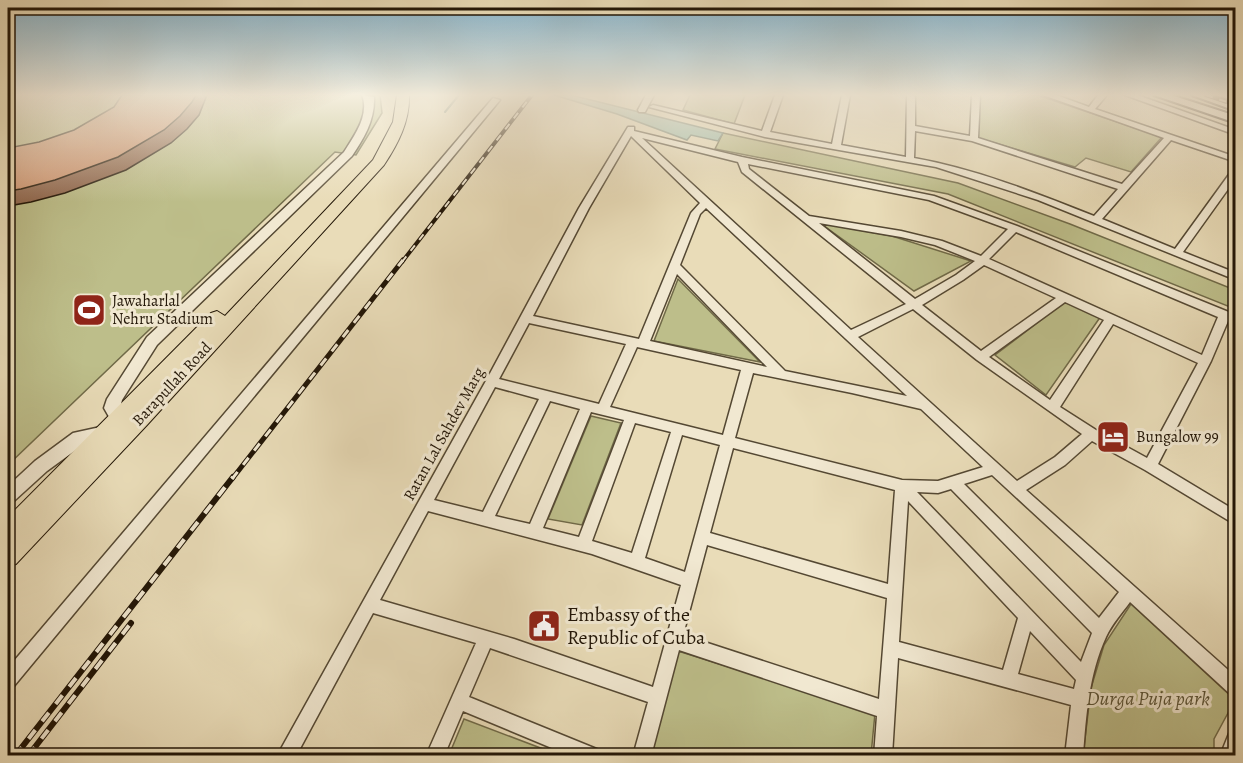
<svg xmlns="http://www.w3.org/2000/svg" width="1243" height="763" font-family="Alegreya,serif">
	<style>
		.green { fill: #bdbe8a; stroke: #706a48; stroke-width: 1.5 }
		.water { fill: #98bcab; stroke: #697a69; stroke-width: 1.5 }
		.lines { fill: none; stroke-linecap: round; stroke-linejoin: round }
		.stream { stroke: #697a69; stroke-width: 2 }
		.minor-casing { stroke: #544833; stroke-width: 3 }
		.tertiary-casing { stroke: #544833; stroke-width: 3 }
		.secondary-casing { stroke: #221607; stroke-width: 4 }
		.trunk-casing { stroke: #221607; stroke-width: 2 }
		.minor { fill: #f1e8d1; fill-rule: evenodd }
		.tertiary { fill: #f1e8d1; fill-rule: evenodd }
		.secondary { fill: #f1e8d1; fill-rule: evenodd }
		.trunk { fill: #e9dcb8; fill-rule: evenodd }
		.rail-far2-casing { stroke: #221607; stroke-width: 4 }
		.rail-far1-casing { stroke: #221607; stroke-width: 5 }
		.rail-casing { stroke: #221607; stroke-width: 6 }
		.rail-far2 { stroke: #f1e8d1; stroke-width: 2; stroke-dasharray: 7; stroke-linecap: butt }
		.rail-far1 { stroke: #f1e8d1; stroke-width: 3; stroke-dasharray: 9; stroke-linecap: butt }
		.rail { stroke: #f1e8d1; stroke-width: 4; stroke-dasharray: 11; stroke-linecap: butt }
		.shaded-wall { fill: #936b52; stroke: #221607; stroke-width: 1.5 }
		.building { fill: #d29975; stroke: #221607; stroke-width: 1.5 }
		.labels { text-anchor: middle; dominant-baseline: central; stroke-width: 6; stroke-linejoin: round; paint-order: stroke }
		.poi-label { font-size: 16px; fill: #221607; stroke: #f1e8d1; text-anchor: start }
		.street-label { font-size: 16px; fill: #221607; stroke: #f1e8d1 }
		.near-poi-label { font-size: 20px; fill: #221607; stroke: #f1e8d1; text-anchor: start }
		.near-park-label { font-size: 20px; font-style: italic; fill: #585135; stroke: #f1e8d1 }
	</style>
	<rect width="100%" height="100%" fill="#e9dcb8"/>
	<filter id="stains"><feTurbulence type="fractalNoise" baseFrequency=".00333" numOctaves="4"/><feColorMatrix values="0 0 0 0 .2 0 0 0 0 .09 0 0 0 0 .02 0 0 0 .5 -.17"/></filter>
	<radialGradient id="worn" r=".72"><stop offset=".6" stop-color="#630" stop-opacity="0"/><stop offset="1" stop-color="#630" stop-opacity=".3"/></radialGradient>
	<path class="green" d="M8 95H380L382 113 356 155 335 152 8 465Z
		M690 95H745L734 124 683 110Z
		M978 95H1037L1162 137 1131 172 1086 158 1075 167 975 137Z
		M723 133 958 183 1070 224 1235 290V309L948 194 715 149Z
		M820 223 892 236 971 261 914 291Z
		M678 279 760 362 654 341Z
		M1066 301 1101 316 1046 395 995 355Z
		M591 416 621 423 582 525 548 519Z
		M1131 604 1235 700 1214 739V755L1083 756 1091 688 1104 645Z
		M678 651 875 713 871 755 651 756Z
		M464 719 559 755H449Z"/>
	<path class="water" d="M554 95H571L723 133 718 141 691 135 687 140 617 114Z"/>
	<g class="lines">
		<path class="stream" d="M445 112 459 95"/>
		<defs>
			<path id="minor" d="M646 95H654L645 112H639L638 110Z
				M775 95H783L770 132 832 144 842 95H850L841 145 906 157 907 95H915V126L970 136 972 95H980L978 138 1122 184 1164 138 1043 95H1056L1089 107 1098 95H1107L1095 109 1236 157V162L1171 140 1102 219 1175 249 1233 169 1236 168V178L1183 252 1236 273V280L1038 200 936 167 765 137 649 107 653 105 762 131ZM915 131 972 141 1118 189 1094 216C1036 193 976 169 914 158Z
				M1125 95H1137L1236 130V135Z
				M1222 95 1236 96V101L1223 97Z
				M493 98 500 100 14 686 8 688V668Z
				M628 127H634V131L742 157 934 196 1017 226 1236 315V324L1228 321 1211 361 1158 464 1236 511V525L1145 470 1092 441 1065 465 1026 490 1236 677V696L1230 694 1130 602C1122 613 1112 624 1106 637 1089 674 1086 715 1083 756H1065L1071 705 898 658 892 756H874L877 716 679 650 651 756H633L648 702 490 648 469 697 599 750 602 756H571L463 711 444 756H426L476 643 373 613 296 756H277L487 379 579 208ZM631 136 700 203 691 213 639 339 533 316 589 208ZM642 138 738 162 742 172 906 304 851 330ZM748 164 929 200 1008 229 981 256 942 241 901 231 809 216 749 169ZM706 208 907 396 785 371 680 265 700 214ZM819 223 901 237 935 245 975 261 956 275 915 299ZM1016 232 1218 317 1202 355 989 259ZM984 265 1056 298 981 351 922 305 963 280ZM677 274 767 367 650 341ZM1065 302 1104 320 1050 400 989 357ZM913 309 977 360 1082 434 1055 457 1017 481 858 337ZM529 323 626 344 599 404 499 379ZM1113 324 1198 363 1147 458 1096 430 1060 407ZM637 347 741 370 723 435 610 407ZM753 373 852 393 921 409 983 467 938 481 902 480 735 438ZM495 387 539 399 483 512 434 500ZM550 401 580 409 530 524 495 516ZM591 412 624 420 579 537 543 528ZM635 423 671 432 632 553 592 541ZM682 435 720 445 685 572 645 558ZM733 448 895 490 888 584 710 533ZM992 475 1119 592 1099 618 964 484ZM951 489 1092 633 1081 662 917 492 938 493ZM908 501 1018 618 1003 670 899 642ZM428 511 592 554 681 585 653 687 514 639 380 600ZM707 545 887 598 879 699 683 635ZM1030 631 1076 680 1074 689 1018 674Z
				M1236 729V756H1220L1230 731Z"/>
			<path id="tertiary" d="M362 95 374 97C375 120 364 138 352 156L157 345 122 400 120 408 126 418 124 422 118 424 112 422 104 408 107 399 147 337 344 152C354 136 370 115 362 95Z
				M105 426 111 427 113 432 111 437 84 444 47 471 14 501 8 503V486L35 461 73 433Z"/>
			<path id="secondary" d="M1154 95H1171L1236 116V123Z
				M1192 95H1209L1236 104V111Z"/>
			<path id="trunk" d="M397 95H409C410 121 398 144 384 165L147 425 16 564 8 567V517L211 313 217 311 225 316 373 160 393 122Z"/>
		</defs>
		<use href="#minor" class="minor-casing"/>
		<use href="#tertiary" class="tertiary-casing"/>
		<use href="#secondary" class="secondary-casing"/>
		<use href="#trunk" class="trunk-casing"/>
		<use href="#minor" class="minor"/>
		<use href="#tertiary" class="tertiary"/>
		<use href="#secondary" class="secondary"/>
		<use href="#trunk" class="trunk"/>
		<defs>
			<path id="rail-far2" d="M1206 95 1236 105
				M402 262 532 95"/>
			<path id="rail-far1" d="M232 479 403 260"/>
			<path id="rail" d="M15 756 233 477
				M28 756 131 623"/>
		</defs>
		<use href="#rail-far2" class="rail-far2-casing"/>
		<use href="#rail-far1" class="rail-far1-casing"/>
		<use href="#rail" class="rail-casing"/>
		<use href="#rail-far2" class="rail-far2"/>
		<use href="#rail-far1" class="rail-far1"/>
		<use href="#rail" class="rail"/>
	</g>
	<path class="shaded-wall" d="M196 95H207L199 115 187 129 171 143 126 170 65 193 31 202 8 206V191Z"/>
	<path class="building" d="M122 95H196L192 102 180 116 164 130 118 157 55 180 21 189 8 191V148L39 142 74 130 114 107Z"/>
	<linearGradient id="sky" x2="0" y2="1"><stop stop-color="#88b7d0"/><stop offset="0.47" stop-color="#f5efdf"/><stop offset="1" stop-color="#f5efdf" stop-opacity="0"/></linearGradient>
	<rect width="1243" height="202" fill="url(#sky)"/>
	<defs>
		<symbol id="stadium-square" viewBox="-11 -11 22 22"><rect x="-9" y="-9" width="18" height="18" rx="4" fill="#8f2418" stroke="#f1e8d1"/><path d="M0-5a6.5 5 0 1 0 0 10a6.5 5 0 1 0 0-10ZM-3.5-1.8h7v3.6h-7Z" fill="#fff"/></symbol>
		<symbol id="hotel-square" viewBox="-11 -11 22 22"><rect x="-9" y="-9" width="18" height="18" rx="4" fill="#8f2418" stroke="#f1e8d1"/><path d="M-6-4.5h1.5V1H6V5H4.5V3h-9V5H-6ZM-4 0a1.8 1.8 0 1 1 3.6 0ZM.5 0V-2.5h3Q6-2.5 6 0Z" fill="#fff"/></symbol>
		<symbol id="civic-square" viewBox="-11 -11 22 22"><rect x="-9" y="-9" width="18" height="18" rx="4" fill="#8f2418" stroke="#f1e8d1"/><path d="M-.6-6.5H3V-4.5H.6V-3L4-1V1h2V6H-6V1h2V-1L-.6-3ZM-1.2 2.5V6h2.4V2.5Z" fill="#fff"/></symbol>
	</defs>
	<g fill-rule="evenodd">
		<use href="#stadium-square" x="70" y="291" width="38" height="38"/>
		<use href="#hotel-square" x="1094" y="418" width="38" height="38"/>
		<use href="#civic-square" x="525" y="607" width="38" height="38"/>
	</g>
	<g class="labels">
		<g class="poi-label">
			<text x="112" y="301">Jawaharlal<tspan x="112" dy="18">Nehru Stadium</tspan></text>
			<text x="1136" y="437">Bungalow 99</text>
		</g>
		<g class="street-label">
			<text transform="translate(172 384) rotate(-47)">Barapullah Road</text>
			<text transform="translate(444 434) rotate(-61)">Ratan Lal Sahdev Marg</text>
		</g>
		<g class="near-poi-label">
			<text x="567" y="614">Embassy of the<tspan x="567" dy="23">Republic of Cuba</tspan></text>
		</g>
		<g class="near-park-label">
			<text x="1148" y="698">Durga Puja park</text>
		</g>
	</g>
	<rect width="1243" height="763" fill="none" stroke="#e9dcb8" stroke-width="30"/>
	<rect x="9" y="9" width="1225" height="745" fill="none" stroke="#221607" stroke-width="3"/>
	<rect x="15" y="15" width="1213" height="733" fill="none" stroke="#221607" stroke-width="1.5"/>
	<rect width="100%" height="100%" filter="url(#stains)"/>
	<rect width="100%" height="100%" fill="url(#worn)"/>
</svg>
